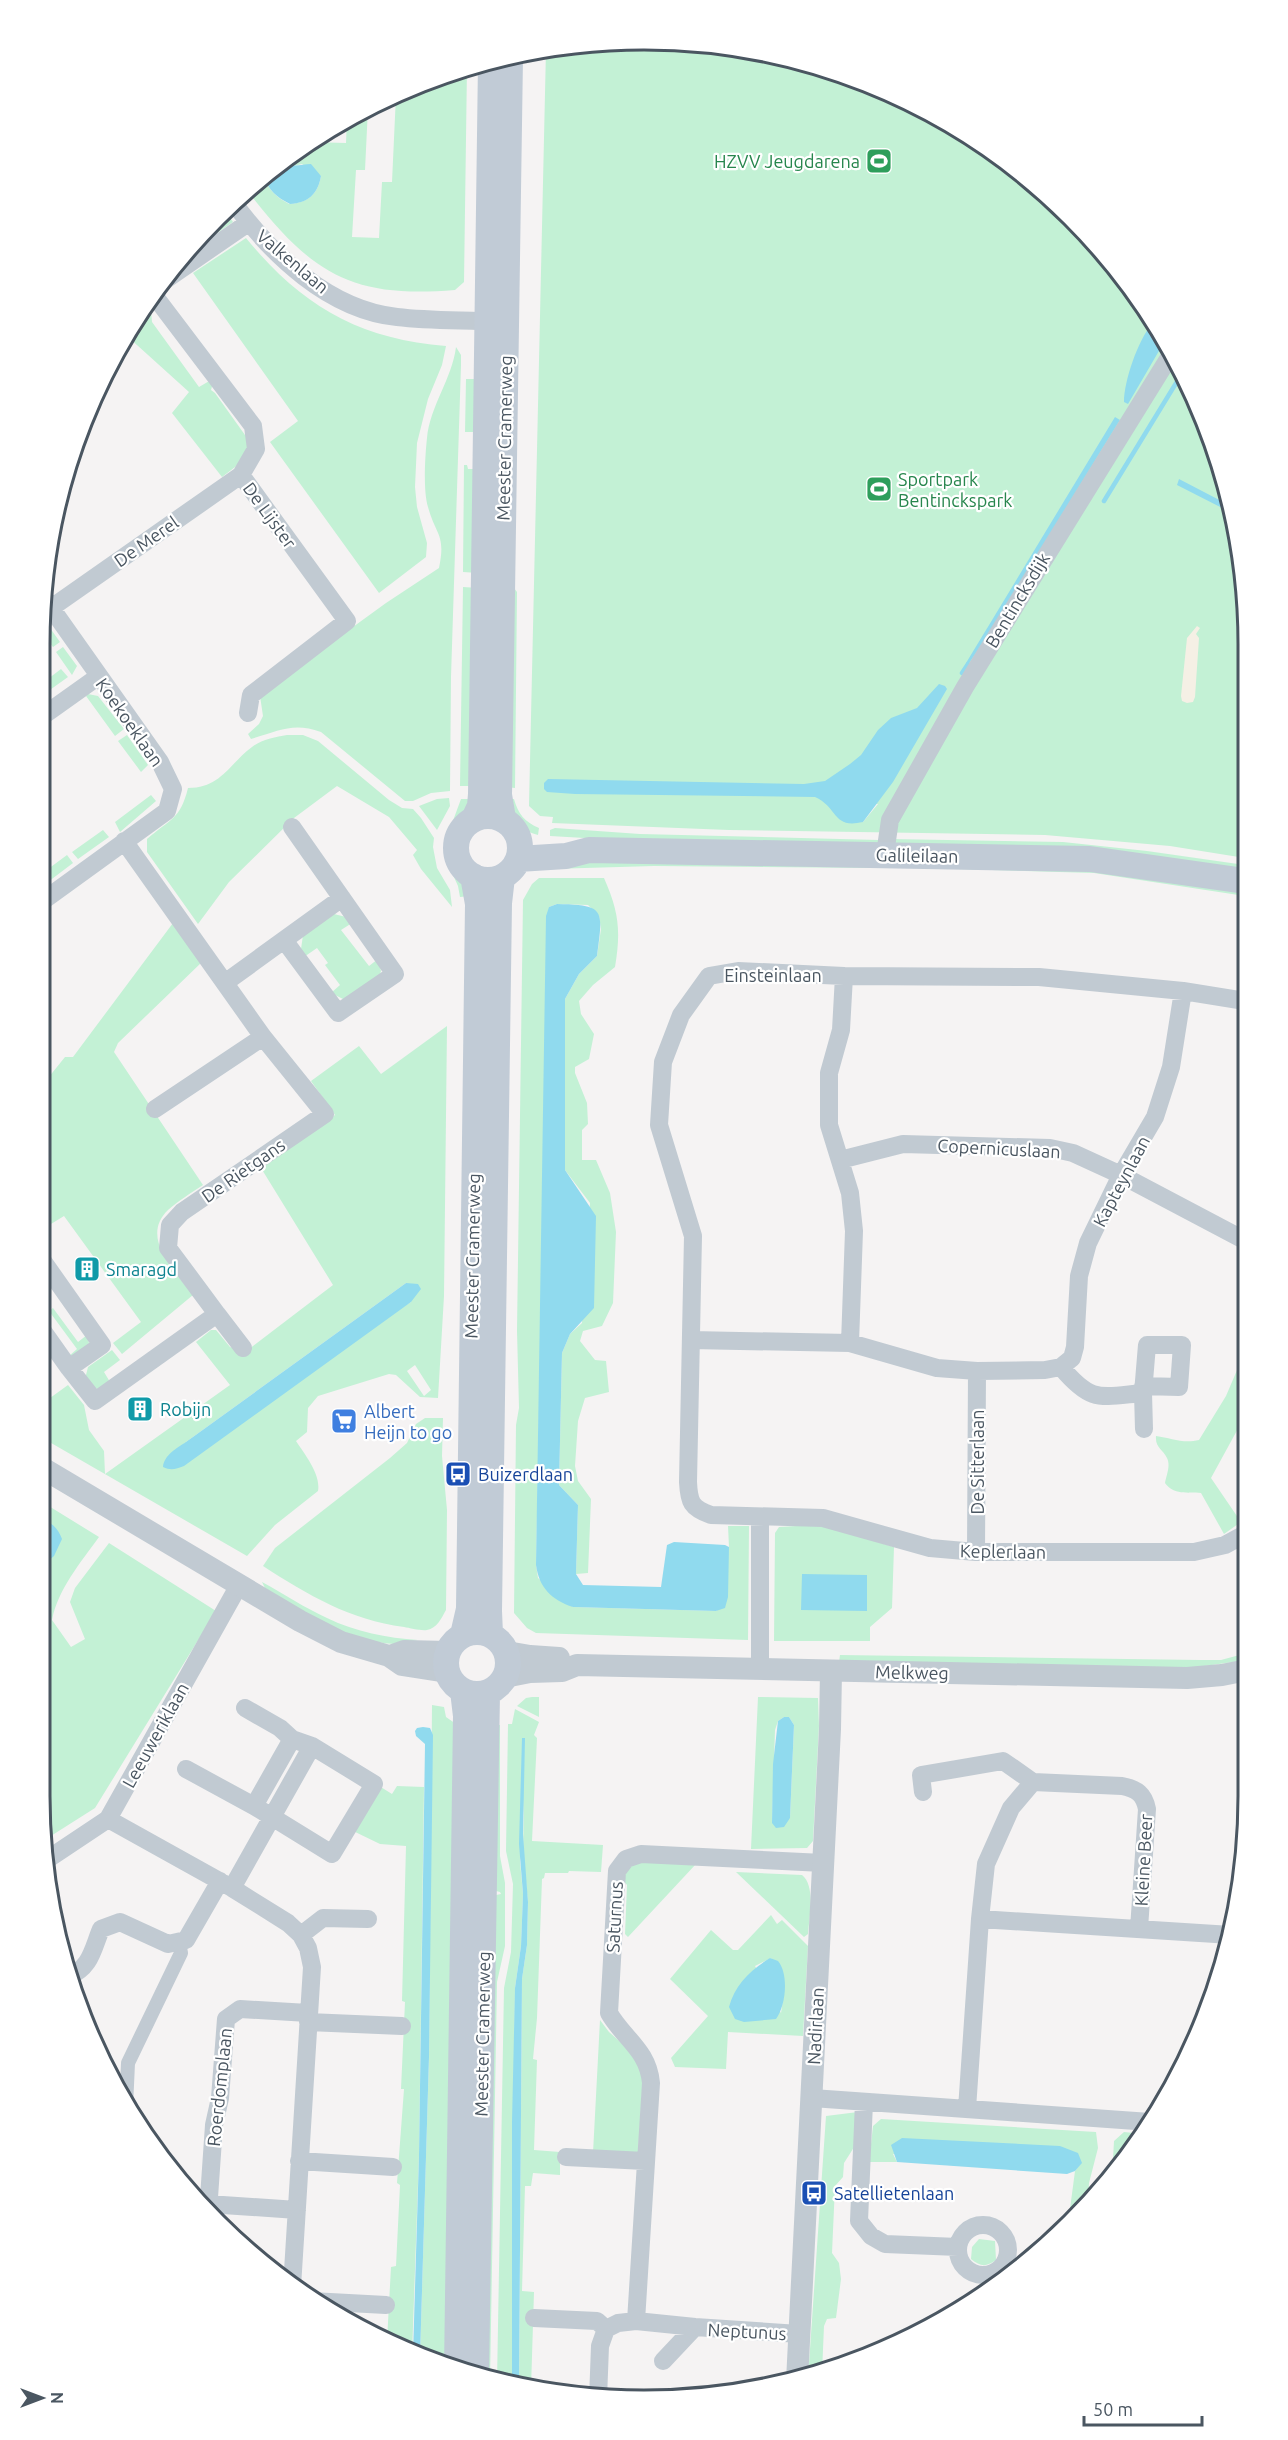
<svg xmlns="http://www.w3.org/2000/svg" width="1288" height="2440" font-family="Ubuntu,sans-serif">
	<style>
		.green { fill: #c3f1d5; fill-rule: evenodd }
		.sand { fill: #f5f0e5 }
		.water { fill: #90daee }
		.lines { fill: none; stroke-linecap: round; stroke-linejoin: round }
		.stream { stroke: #90daee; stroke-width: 4.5 }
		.pedestrian { stroke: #c1cad2; stroke-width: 14 }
		.minor { stroke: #c1cad2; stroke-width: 18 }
		.tertiary { stroke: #c1cad2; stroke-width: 22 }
		.secondary { stroke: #c1cbd6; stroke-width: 26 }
		.labels { text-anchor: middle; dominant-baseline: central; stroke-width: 4.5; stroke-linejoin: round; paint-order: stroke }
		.leisure-label { font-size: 18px; fill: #27864d; stroke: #fff; text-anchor: end }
		.street-label { font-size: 18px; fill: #4a5661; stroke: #fff }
		.culture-label { font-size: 18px; fill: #0d838f; stroke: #fff; text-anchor: start }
		.shop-label { font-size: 18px; fill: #366cbe; stroke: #fff; text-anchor: start }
		.transit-label { font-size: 18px; fill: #164399; stroke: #fff; text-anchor: start }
		.rim { fill: none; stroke: #4a5661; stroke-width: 3 }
	</style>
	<rect width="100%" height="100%" fill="#f5f3f3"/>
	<path class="green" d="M684 40 801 60 912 102 1043 189 1124 276 1203 413 1244 565 1245 858 1170 846 1045 835 729 830 552 823 553 817 540 816 529 806 546 49 565 44ZM824 801 878 804 863 822 834 811Z
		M467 67 464 282 455 290C347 299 310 271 246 189L263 176C269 190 276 197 289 204 308 203 318 194 321 176L302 164C295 166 290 167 285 161L311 142 346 143 347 118 368 108 365 170H356L352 237 379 238 382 182H392L396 95 450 71Z
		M225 211 233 222 197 247 194 244Z
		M246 238C301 305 358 339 446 346L442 365 428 399 417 443 415 487 417 507 427 543 426 557 379 593 270 442 298 421 193 273Z
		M146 308 151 310 152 322 199 387 211 380 213 383 211 390 215 393 245 435 249 432 247 458 222 477 172 413 189 392 127 336Z
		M456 347 461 355V365L451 677 450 791 431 793 413 801H405L321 732C293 722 279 731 251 739L248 734 259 724 263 716 260 696 262 693 386 603 439 568C446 534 436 536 428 507 423 490 425 457 427 438 430 406 452 379 456 347Z
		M466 379H480L474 432H465Z
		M464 465H467L468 469H474L478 573 463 572Z
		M463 587 479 588 476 786H460Z
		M514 588 517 592 515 788 506 787Z
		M40 614 60 642 53 647 40 631Z
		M63 647 77 666 72 675 56 652Z
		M61 669 68 677 40 697V685Z
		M88 694 98 696 124 729 115 736 86 696Z
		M127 735 148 765 141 772 118 741Z
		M287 735H303L318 741 389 800 402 808 413 809 421 818 434 838 433 847 437 868 450 890 452 907 421 869 413 855 417 850 389 817 337 786 294 818 229 882 198 924 147 852V839C170 819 180 820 188 788 221 788 229 764 252 747 263 739 275 737 287 735Z
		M151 795 156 801 120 832 115 822Z
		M449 798 450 806 437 830 419 806 437 799Z
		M461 799H475L467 817 453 835 451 845 452 859 469 883 471 896 460 897 458 886 444 855V845Z
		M507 799H514C518 814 525 822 539 828L538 835C519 831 513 816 507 799Z
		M555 828 640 834 879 840 878 844 654 842 550 836V830Z
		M103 830 109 837 78 859 72 852Z
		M891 839 1063 842 1147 851 1245 865V872L891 845Z
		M67 855 73 863 40 888V875Z
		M651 859 879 863 878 868 654 866 550 869 551 863Z
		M889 867 1093 868 1245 890V896L1094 873Z
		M539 878H604C619 912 621 931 615 967L593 985 579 1001 581 1014 594 1034 589 1059 575 1067V1073L587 1103 588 1124 582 1130V1160H596L610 1193 616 1232 613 1303 602 1326 583 1331 580 1341 595 1360 606 1361 609 1392 585 1398 578 1421 575 1466 578 1481 591 1499 588 1573 576 1574 578 1505 559 1485 562 1353 570 1334 582 1323 590 1203 565 1170V999L579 974 597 956 601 929 599 916 588 905 557 904 549 907 536 1565 538 1578 573 1607 717 1611 729 1547 728 1526H749L748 1640 536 1633 527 1628 514 1613 516 1425 519 1408 517 1331 523 900 532 884Z
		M334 914 346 917 352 923 341 930 369 966 378 959 381 971 379 978 345 1000 331 993 340 985 325 965 328 963 317 948 304 957 301 949 303 935Z
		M173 923 202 962 118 1043 114 1052 203 1185C191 1193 178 1201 168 1210 139 1238 176 1272 193 1295L122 1354 113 1343 141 1322 64 1216 51 1224 40 1208V1088L65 1057H73Z
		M447 1026 444 1296 438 1398 420 1397 396 1375 389 1374 318 1396 308 1408 307 1432 296 1441C305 1455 321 1474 318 1491L275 1525 247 1556 39 1436V1406L68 1385 84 1405 89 1430 104 1451 105 1474 230 1385 196 1342 211 1330H216L230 1347 245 1352 333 1285 261 1168 335 1115 311 1081 359 1046 381 1074ZM406 1283 411 1302 186 1442ZM415 1365 431 1390 424 1396 407 1371Z
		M53 1308 78 1342 87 1335 89 1343 82 1356H69L77 1349 49 1311Z
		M1246 1349V1414L1211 1478 1241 1522 1224 1534 1201 1493C1188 1492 1173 1495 1165 1483 1166 1476 1171 1466 1167 1458 1163 1449 1155 1448 1156 1436 1171 1438 1183 1444 1199 1440L1226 1396Z
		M112 1350 120 1360 104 1372 110 1382 99 1389 92 1388 85 1379 88 1367Z
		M425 1418H443L442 1456 447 1510 446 1610C441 1619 437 1628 427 1630 421 1631 410 1628 404 1627 350 1620 308 1595 263 1566L275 1548 390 1458 407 1443 416 1424Z
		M39 1500 99 1537C81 1562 58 1589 52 1620L71 1647 85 1639 70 1602 75 1588 109 1543 216 1611 95 1808 43 1841 39 1796V1569L42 1567 44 1520 39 1517Z
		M814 1525 834 1529 894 1547 892 1608 870 1627V1641H774L775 1533 779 1527Z
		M262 1582C284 1594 305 1608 327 1618 356 1632 387 1638 418 1640 410 1641 402 1644 394 1644 346 1641 304 1612 265 1588Z
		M1247 1653V1660L1191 1668 839 1662 840 1655 1201 1660H1221Z
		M532 1697H539V1717L517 1706 526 1698Z
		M758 1697 818 1698 819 1726 813 1841 807 1848 751 1849ZM784 1717H789L794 1725 790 1818 772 1823 775 1730 778 1721Z
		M432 1705 444 1707 446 1717 456 1724 452 2368 420 2358 429 2057Z
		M515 1709 539 1722 534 1735 537 1738 532 1841 603 1845 601 1872 569 1871 568 1873H545L544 1878 542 1879 537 2018 533 2059 537 2060 534 2150 560 2152V2175L533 2173 531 2186H525L522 2291 534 2292 531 2388 519 2386 522 1979 527 1945 528 1902 523 1851 524 1799 520 1861 523 1894 521 1946 515 1988 512 2384 497 2382 504 1988 511 1952 513 1884 506 1851 508 1724H512Z
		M492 1725H500V1856L505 1883V1946L497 1982 490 2381 481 2378 496 1895 501 1894 500 1892 496 1891Z
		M376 1784 392 1794 397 1786 424 1787 419 2155 412 2355 387 2341 391 2267 396 2266 400 2185 397 2183 404 2089H401L405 2002 402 2001 406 1846 380 1844 349 1829Z
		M638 1862 696 1864 628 1937 625 1934 627 1885 622 1879 626 1869Z
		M736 1872 802 1875C816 1886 809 1918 808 1934L804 1937Z
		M771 1915 777 1924 782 1920 808 1946 803 2036 728 2032 726 2069 675 2067 671 2058 708 2016 670 1979 711 1930 733 1950H738ZM771 1958 784 1993 781 2013 755 1966Z
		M600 2020 609 2032 641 2060 643 2078 638 2154 593 2153Z
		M858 2112V2141L844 2163 843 2177 835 2186 832 2253 839 2263 841 2279 836 2318 827 2319 824 2326 822 2373 808 2378 826 2116Z
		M881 2119 1096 2132 1098 2148 1089 2183 1088 2203 1068 2224 1075 2171 1081 2163 893 2154 897 2162H869L873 2126Z
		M1124 2132 1143 2134 1124 2165 1107 2183 1113 2159 1114 2141Z
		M979 2239 995 2241 996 2260C986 2267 981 2267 971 2259L972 2247Z"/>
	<path class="sand" d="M1197 626 1200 628 1196 634 1199 638 1195 697 1193 702 1187 703 1182 701 1181 696 1187 638Z"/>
	<path class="water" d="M285 161C292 169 301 164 311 164L321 176C318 194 308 203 290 204 276 197 269 190 263 176Z
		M1152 324 1163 344 1128 404 1124 402C1124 381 1138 340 1152 324Z
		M1115 417 1120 420 985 640 965 669 966 663Z
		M1179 479 1227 504 1230 512 1177 485Z
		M939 684 945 686 947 689 893 782 863 822C832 829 839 808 815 797L575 794 547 792 544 789V783L548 779 804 784 825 781 850 764 861 755 878 730 891 718 917 708Z
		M557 904C606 905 603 909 597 956L579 974 565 999V1170L596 1216 594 1308 570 1334 562 1353 559 1485 578 1505 576 1574 583 1585 661 1587 667 1545 674 1542 725 1545 729 1547 728 1597 725 1608 716 1611 573 1607C552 1600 539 1588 536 1565L546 916 549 907Z
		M406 1283 418 1284 421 1289 411 1302 184 1466C176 1469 171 1471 163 1467 164 1455 177 1448 186 1442Z
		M39 1517C51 1523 57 1526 62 1539L54 1556 39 1569Z
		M802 1574 867 1575V1611L801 1610Z
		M784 1717H789L794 1725 790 1818 784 1827 776 1828 772 1823 773 1764 778 1721Z
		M423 1727 430 1728 433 1735 429 2057 420 2358 413 2355 419 2155 425 1744 416 1736 415 1731 417 1728Z
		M522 1738H525L523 1834 528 1902 527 1945 522 1979 519 2386 512 2384V2122L515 1988 521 1946 523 1894 519 1844Z
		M770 1958 778 1961C789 1974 786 2006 776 2019L744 2022 735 2019 729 2007C735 1984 751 1970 770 1958Z
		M902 2138 1060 2146 1078 2153 1082 2163 1075 2171 1067 2174 897 2162 891 2145Z"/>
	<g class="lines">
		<path class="stream" d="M1104 501 1181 375
			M962 673 968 664"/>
		<path class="pedestrian" d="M126 2107 128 2063 181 1953 179 1942"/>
		<path class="minor" d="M233 202C272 255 329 310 397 317 431 321 465 320 498 322
			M158 285 248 223
			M153 294 253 426 256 449 241 475 347 621 251 695 248 713
			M51 608 241 475
			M40 718 99 676
			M885 854 890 820 965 687 1170 356
			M40 903 167 811 173 789 160 762 42 595
			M284 940 338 1013 395 974 292 827
			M844 976 841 1030 829 1073V1125L850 1193 854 1231 850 1343
			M226 982 342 898
			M1245 1001 1183 991 1039 977 844 976 738 971 709 976 681 1015 663 1062 659 1125 693 1236 688 1482C689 1502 691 1508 711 1515L823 1518 930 1548 976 1552H1194L1225 1545 1247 1533
			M155 1109 263 1037
			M840 1160 903 1144 1050 1148 1073 1153 1121 1175 1246 1241
			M217 1314 243 1348
			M40 1327 69 1368 102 1345 40 1257
			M691 1340 850 1343 937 1368 977 1371 1045 1370 1061 1367 1072 1358 1075 1347 1079 1276 1088 1243 1121 1175 1155 1117 1171 1067 1183 991
			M1061 1367C1091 1403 1099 1397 1143 1393L1147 1345H1182L1179 1387 1143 1386
			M69 1368 95 1401 217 1314 168 1248 170 1225 182 1212 325 1114 263 1037 124 841
			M1143 1393 1144 1429
			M976 1552 977 1371
			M760 1669V1517
			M186 1769 254 1806 332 1854 374 1784 312 1746 292 1739 280 1728 245 1708
			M923 1792 921 1775 1003 1761 1033 1782
			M254 1806 292 1739
			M108 1819 232 1888 288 1923 301 1935 308 1948 312 1967 292 2287
			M45 1861 108 1819 239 1585
			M232 1888 312 1746
			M980 1919 1231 1935
			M301 1935 323 1918 368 1919
			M68 1977C91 1967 92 1951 101 1929L120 1922 168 1944 186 1940 220 1881
			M308 2022 402 2026
			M812 2098 1150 2122
			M864 2102 859 2221 871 2236 885 2244 958 2247
			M967 2109 980 1919 986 1864 1011 1808 1033 1782 1122 1786C1137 1789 1144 1794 1147 1809L1139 1929
			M566 2157 645 2161
			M299 2161 393 2167
			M208 2204 297 2210
			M208 2212 214 2125 220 2098 226 2019 240 2009 308 2013
			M958 2250a25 25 0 1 1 50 0a25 25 0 1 1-50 0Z
			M311 2301 386 2305
			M534 2318 597 2321 606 2329
			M636 2321 651 2083C648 2050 624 2039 609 2013L617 1871 626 1859 641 1854 823 1863
			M663 2361 695 2327
			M598 2399 600 2346 606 2329 618 2323 636 2321 695 2327 799 2334"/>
		<path class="tertiary" d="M39 1466 300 1621 341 1642 389 1656 402 1665 447 1672
			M507 1652 530 1656 559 1658
			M390 1656 404 1651 448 1652
			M505 1677 530 1672 562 1671 577 1665 1187 1678 1222 1675 1247 1670
			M797 2381 830 1729 831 1671"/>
		<path class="secondary" d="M456 848a32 32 0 1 1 64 0a32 32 0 1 1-64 0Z
			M474 819 480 806 481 794 491 62
			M503 819 499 795 510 57
			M518 859 566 856 589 850 1090 859 1245 881
			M446 1663a31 31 0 1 1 62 0a31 31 0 1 1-62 0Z
			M490 1634 489 1611 499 903 502 877
			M463 1635 469 1609 478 904 473 876
			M457 2370 466 1716 463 1691
			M476 2376 487 1693"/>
	</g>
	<defs>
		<symbol id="stadium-square" viewBox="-11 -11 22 22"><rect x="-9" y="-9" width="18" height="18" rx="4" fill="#2e9e5b" stroke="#fff"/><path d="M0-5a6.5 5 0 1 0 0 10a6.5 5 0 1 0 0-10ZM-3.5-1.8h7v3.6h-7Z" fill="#fff"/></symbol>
		<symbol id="building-square" viewBox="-11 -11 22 22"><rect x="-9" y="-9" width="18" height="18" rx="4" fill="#0f9aa8" stroke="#fff"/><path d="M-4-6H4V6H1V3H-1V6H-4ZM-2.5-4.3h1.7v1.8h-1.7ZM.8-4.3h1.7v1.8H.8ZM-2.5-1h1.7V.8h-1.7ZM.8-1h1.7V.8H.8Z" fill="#fff"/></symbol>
		<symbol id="supermarket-square" viewBox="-11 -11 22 22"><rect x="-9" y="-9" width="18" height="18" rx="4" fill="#3f7fe0" stroke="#fff"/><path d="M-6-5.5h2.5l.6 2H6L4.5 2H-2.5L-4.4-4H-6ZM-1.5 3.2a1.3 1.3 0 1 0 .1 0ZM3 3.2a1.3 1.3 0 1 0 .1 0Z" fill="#fff"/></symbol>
		<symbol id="bus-square" viewBox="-11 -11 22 22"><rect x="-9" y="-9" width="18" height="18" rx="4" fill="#1a4fb4" stroke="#fff"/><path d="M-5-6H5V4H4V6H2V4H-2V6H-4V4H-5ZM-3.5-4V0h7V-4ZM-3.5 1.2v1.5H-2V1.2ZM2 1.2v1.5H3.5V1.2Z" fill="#fff"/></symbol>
	</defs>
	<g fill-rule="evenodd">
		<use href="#stadium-square" x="864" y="146" width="30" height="30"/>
		<use href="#stadium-square" x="864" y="474" width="30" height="30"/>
		<use href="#building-square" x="72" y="1254" width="30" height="30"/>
		<use href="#building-square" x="125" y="1394" width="30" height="30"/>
		<use href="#supermarket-square" x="329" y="1406" width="30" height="30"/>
		<use href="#bus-square" x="443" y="1459" width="30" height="30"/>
		<use href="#bus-square" x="799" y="2178" width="30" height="30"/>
	</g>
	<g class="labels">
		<g class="leisure-label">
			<text x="860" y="161">HZVV Jeugdarena</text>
			<text x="898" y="479" text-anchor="start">Sportpark<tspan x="898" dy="21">Bentinckspark</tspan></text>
		</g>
		<g class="street-label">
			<text transform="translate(293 261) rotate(40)">Valkenlaan</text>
			<text transform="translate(504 438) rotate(-89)">Meester Cramerweg</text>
			<text transform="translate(270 515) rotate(54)">De Lijster</text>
			<text transform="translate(146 541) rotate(-35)">De Merel</text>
			<text transform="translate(1017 600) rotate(-59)">Bentincksdijk</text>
			<text transform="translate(130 722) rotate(55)">Koekoeklaan</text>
			<text transform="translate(917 855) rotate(1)">Galileilaan</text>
			<text x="773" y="975">Einsteinlaan</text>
			<text transform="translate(999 1148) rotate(3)">Copernicuslaan</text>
			<text transform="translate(243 1170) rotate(-35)">De Rietgans</text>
			<text transform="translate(1121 1181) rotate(-62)">Kapteynlaan</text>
			<text transform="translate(472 1256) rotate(-89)">Meester Cramerweg</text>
			<text transform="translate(977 1462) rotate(-90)">De Sitterlaan</text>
			<text transform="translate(1003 1551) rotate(1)">Keplerlaan</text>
			<text transform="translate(912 1672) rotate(1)">Melkweg</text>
			<text transform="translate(155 1735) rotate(-61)">Leeuweriklaan</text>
			<text transform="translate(1143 1860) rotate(-87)">Kleine Beer</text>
			<text transform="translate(614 1917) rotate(-87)">Saturnus</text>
			<text transform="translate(815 2026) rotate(-87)">Nadirlaan</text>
			<text transform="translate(482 2034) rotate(-89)">Meester Cramerweg</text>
			<text transform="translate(219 2087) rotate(-84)">Roerdomplaan</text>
			<text transform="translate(747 2331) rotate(3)">Neptunus</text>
		</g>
		<g class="culture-label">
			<text x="106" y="1269">Smaragd</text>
			<text x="160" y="1409">Robijn</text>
		</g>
		<g class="shop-label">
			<text x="364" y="1411">Albert<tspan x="364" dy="21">Heijn to go</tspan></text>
		</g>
		<g class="transit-label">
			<text x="478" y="1474">Buizerdlaan</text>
			<text x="834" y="2193">Satellietenlaan</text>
		</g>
	</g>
	<path d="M0 0H1288V2440H0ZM644 50H644A594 594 0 0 1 1238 644V1796A594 594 0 0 1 644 2390H644A594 594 0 0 1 50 1796V644A594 594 0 0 1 644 50Z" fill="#fff" fill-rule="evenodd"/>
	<path class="rim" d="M644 50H644A594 594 0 0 1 1238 644V1796A594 594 0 0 1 644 2390H644A594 594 0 0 1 50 1796V644A594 594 0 0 1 644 50Z"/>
	<g transform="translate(42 2398) rotate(90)" stroke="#ffffff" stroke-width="4.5" paint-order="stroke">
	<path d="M0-4.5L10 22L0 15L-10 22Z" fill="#4a5661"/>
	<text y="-9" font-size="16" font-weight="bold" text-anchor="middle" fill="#4a5661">N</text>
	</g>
	<path d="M1084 2416v9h118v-9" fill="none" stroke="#4a5661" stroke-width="3"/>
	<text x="1093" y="2416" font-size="18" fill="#4a5661" stroke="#ffffff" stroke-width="4.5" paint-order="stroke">50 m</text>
</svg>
